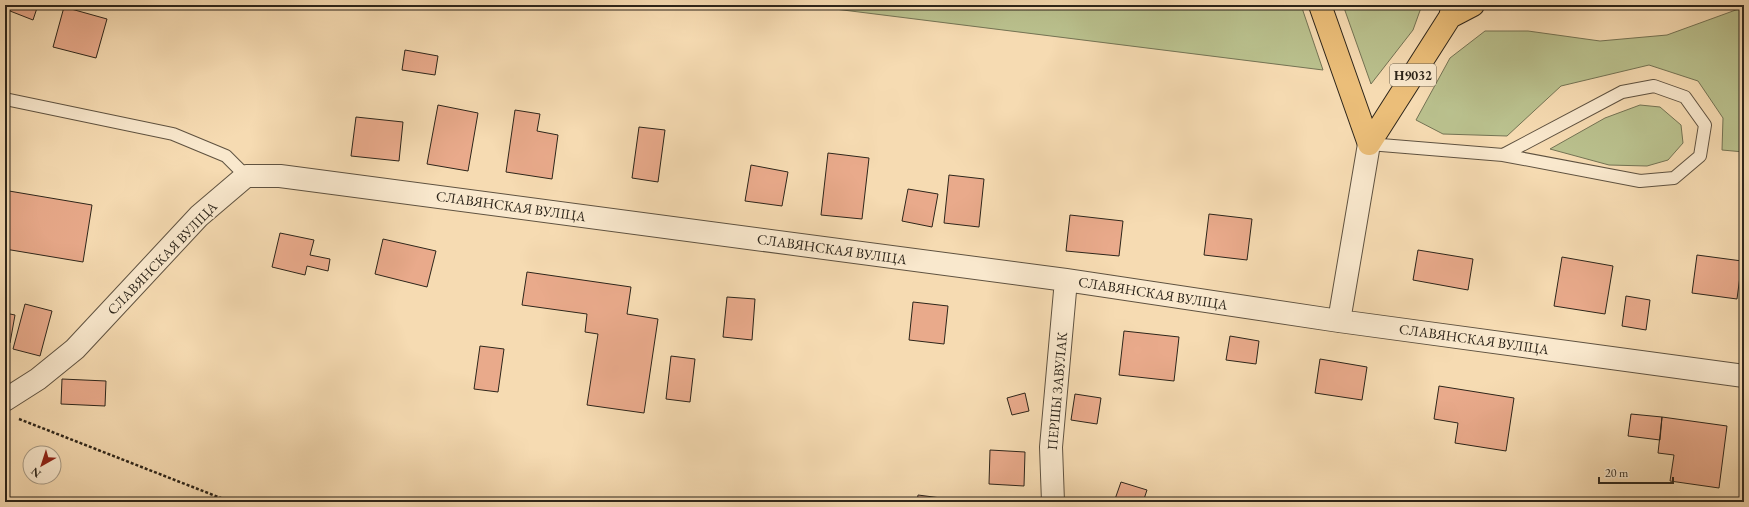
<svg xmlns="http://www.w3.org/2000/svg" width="1749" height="507" font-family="'EB Garamond',serif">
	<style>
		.green { fill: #bac18e; stroke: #747354 }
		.building { fill: #e9aa8b; stroke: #2d251a }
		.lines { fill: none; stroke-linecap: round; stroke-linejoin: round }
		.service-casing { stroke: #5f5240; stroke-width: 14 }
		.minor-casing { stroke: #5f5240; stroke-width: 24 }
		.trunk-casing { stroke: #2d251a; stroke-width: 24 }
		.path { stroke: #2d251a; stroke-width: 2.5; stroke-dasharray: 3 2; stroke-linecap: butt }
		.service { stroke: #f9e8cd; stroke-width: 12 }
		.minor { stroke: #f9e8cd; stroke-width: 22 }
		.trunk { stroke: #ebbe79; stroke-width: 22 }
		.labels { text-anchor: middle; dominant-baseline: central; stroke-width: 4; stroke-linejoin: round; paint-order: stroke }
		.shield { fill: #f9e8cd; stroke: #6a6050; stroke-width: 1 }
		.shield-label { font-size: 13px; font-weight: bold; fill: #2d251a }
		.street-label { font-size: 14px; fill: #2d251a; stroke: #f9e8cd }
	</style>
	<rect width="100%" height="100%" fill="#f6dbb2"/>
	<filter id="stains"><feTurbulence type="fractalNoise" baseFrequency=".005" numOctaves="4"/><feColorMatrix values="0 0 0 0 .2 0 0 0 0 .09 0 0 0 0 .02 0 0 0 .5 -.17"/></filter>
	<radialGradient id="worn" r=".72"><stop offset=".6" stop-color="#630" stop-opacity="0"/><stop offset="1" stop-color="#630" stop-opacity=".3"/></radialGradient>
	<path class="green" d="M803 5H1301L1323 70Z
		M1343 5H1422L1413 30 1371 84Z
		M1744 7V152L1722 150 1723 118 1698 81 1649 65 1561 86 1507 136 1443 134 1416 120 1450 58 1485 31H1528L1600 41 1667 35Z
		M1640 105 1660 107 1681 125 1683 143 1668 160 1647 166 1609 165 1550 149 1605 118Z"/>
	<path class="building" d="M12 5H38L33 20 10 11Z
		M64 7 107 19 96 58 53 47Z
		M405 50 438 56 435 75 402 70Z
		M438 105 478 113 468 171 427 164Z
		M515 110 540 114 537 131 558 135 552 179 506 172Z
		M356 117 403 122 399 161 351 156Z
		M639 127 665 130 658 182 632 178Z
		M828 153 869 158 862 219 821 215Z
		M751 165 788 172 782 206 745 201Z
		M949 175 984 179 979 227 944 223Z
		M908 189 938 194 932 227 902 221Z
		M9 191 92 205 83 262 5 249V216Z
		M1209 214 1252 219 1247 260 1204 255Z
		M1070 215 1123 221 1119 256 1066 251Z
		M280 233 314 240 310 255 330 259 328 271 307 266 305 275 272 267Z
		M383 239 436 251 427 287 375 274Z
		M1418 250 1473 259 1468 290 1413 280Z
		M1697 255 1742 261 1737 299 1692 293Z
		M1562 257 1613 266 1605 314 1554 306Z
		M527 272 631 287 627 314 658 319 644 413 587 405 598 334 585 332 587 314 522 305Z
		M1626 296 1650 300 1646 330 1622 326Z
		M727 297 755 299 752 340 723 337Z
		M913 302 948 306 944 344 909 340Z
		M25 304 52 311 40 356 13 349Z
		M5 313 15 315 10 343 5 342Z
		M1124 331 1179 337 1174 381 1119 375Z
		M1230 336 1259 341 1256 364 1226 360Z
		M480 346 504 349 498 392 474 389Z
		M671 356 695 359 690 402 666 399Z
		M1320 359 1367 367 1362 400 1315 393Z
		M62 379 106 381 105 406 61 404Z
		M1439 386 1514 398 1506 451 1455 443 1458 423 1434 419Z
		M1025 393 1029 411 1012 415 1007 398Z
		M1075 394 1101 398 1097 424 1071 420Z
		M1631 414 1662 417 1660 440 1628 436Z
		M1662 417 1727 426 1719 488 1670 481 1674 455 1658 453Z
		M990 450 1025 452 1024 486 989 484Z
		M1121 482 1147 490 1143 502H1114Z
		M918 495 941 498V502H917Z"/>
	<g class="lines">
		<defs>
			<path id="service" d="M5 99 173 134 226 156 246 176
				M1369 144 1503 155 1640 181 1674 178 1700 156 1705 125 1685 97 1654 86 1622 92 1503 155"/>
			<path id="minor" d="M1339 321 1369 144
				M5 400 38 379 75 349 199 216 246 176H280L1066 280 1339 321 1744 376
				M1053 502 1051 447 1066 280"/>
			<path id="trunk" d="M1320 5 1369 144
				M1450 17 1473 5
				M1369 144 1450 17 1453 5"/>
		</defs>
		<use href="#service" class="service-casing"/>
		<use href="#minor" class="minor-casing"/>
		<use href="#trunk" class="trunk-casing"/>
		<path class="path" d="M19 419 231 502"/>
		<use href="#service" class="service"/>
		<use href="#minor" class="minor"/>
		<use href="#trunk" class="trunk"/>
	</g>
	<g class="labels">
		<rect class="shield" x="1390" y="64" width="46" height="22" rx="3"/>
		<g class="shield-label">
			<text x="1413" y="75">Н9032</text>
		</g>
		<g class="street-label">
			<text transform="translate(511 206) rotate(8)">СЛАВЯНСКАЯ ВУЛІЦА</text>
			<text transform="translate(832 249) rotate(8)">СЛАВЯНСКАЯ ВУЛІЦА</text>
			<text transform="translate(162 258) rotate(-46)">СЛАВЯНСКАЯ ВУЛІЦА</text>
			<text transform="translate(1153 293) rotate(9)">СЛАВЯНСКАЯ ВУЛІЦА</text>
			<text transform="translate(1474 339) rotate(8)">СЛАВЯНСКАЯ ВУЛІЦА</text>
			<text transform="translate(1057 391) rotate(-85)">ПЕРШЫ ЗАВУЛАК</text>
		</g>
	</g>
	<rect width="1749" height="507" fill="none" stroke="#f6dbb2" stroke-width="20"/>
	<rect x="6" y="6" width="1737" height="495" fill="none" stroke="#2d251a" stroke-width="2"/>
	<rect x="10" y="10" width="1729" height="487" fill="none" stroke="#2d251a"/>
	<g transform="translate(42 465) rotate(219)"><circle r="19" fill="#f9e8cd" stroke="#a79a85"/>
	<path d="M0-3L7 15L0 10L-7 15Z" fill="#8f2418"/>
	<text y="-6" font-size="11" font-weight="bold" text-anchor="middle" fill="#2d251a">N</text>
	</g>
	<path d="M1599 477v6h74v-6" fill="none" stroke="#2d251a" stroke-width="2"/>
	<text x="1605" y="477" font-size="12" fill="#2d251a" stroke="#f9e8cd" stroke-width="3" paint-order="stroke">20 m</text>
	<rect width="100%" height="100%" filter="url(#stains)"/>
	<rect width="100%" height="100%" fill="url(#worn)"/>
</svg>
